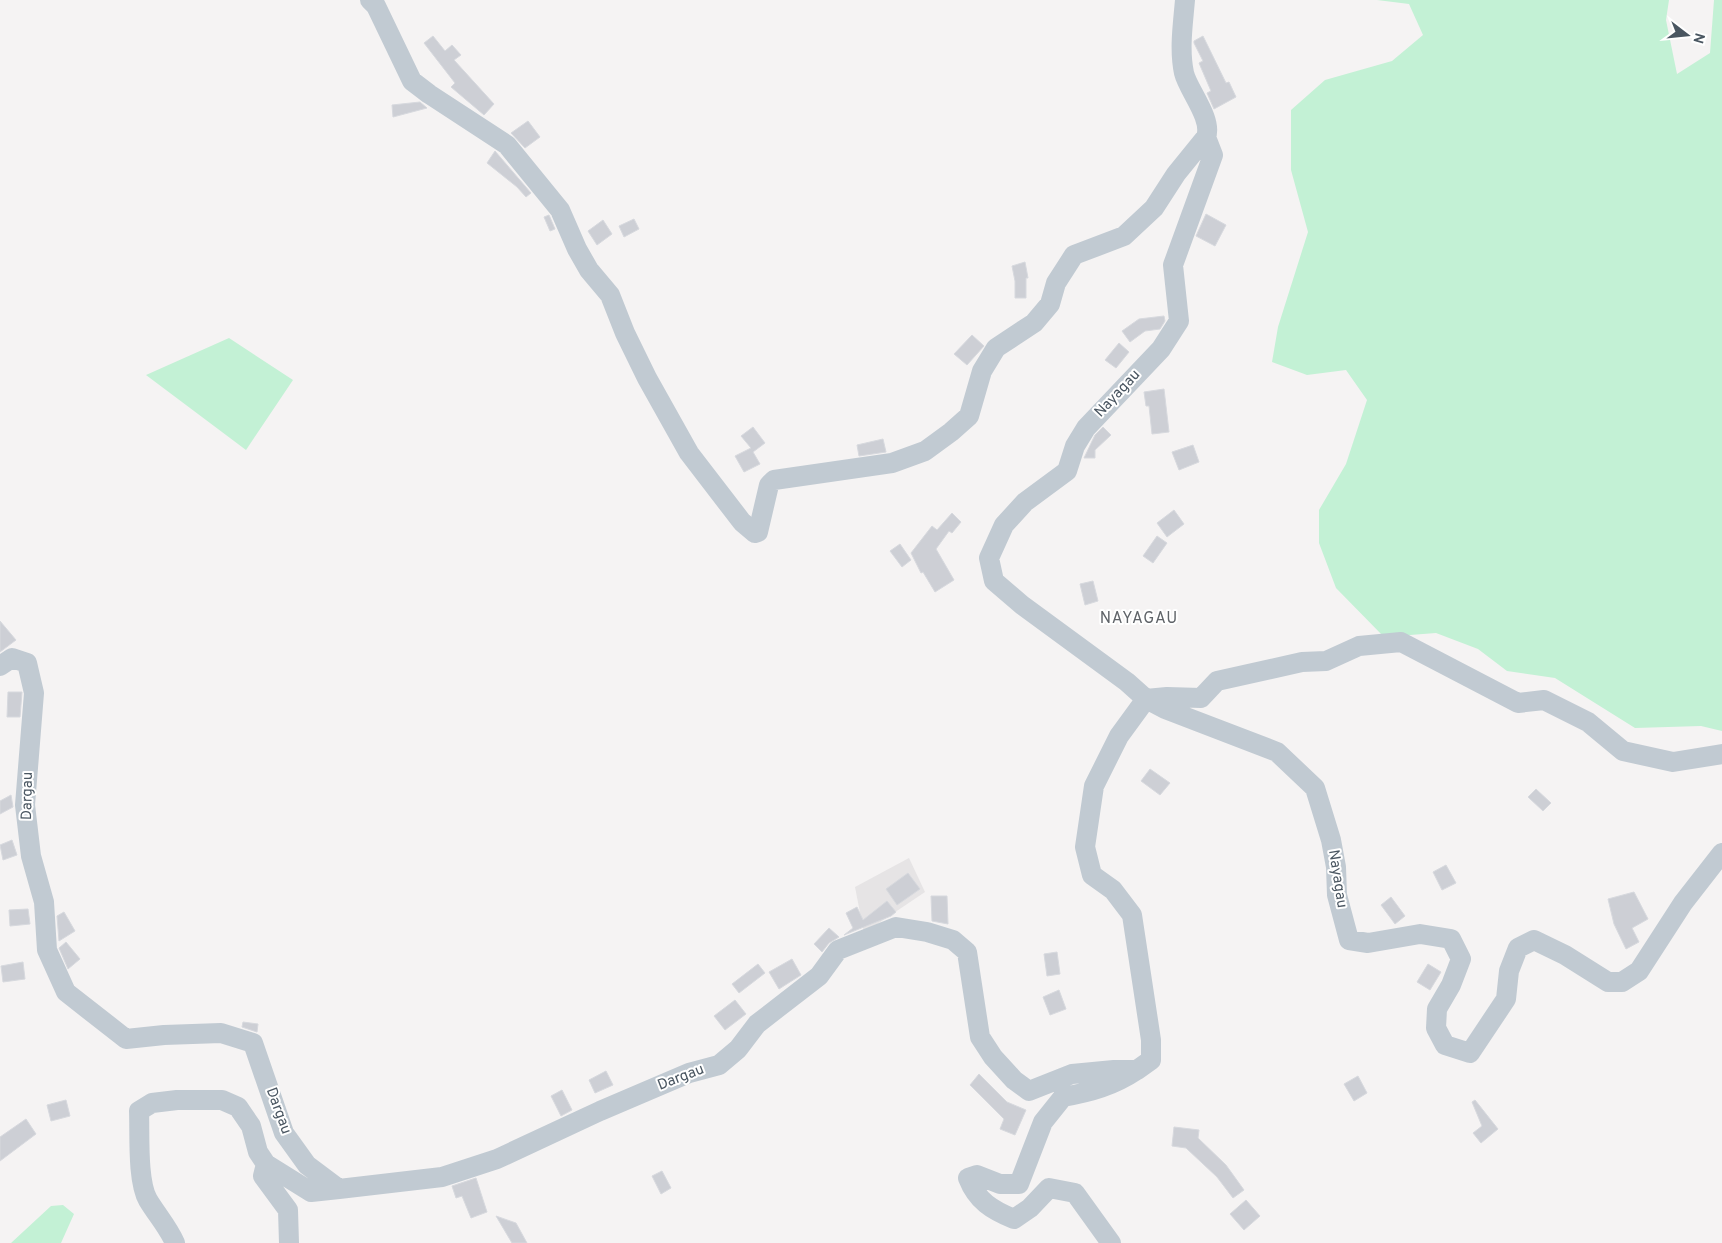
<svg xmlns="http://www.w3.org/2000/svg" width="1722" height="1243" font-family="Overpass,sans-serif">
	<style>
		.education { fill: #e6e4e5 }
		.green { fill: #c3f1d5 }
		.building { fill: #cdcfd5; stroke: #d7d9de }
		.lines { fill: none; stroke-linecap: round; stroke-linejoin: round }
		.minor { stroke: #c1cad2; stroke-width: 20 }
		.labels { text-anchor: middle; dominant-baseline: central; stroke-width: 4; stroke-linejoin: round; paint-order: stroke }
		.street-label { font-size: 15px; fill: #4a5661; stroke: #fff }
		.neighbourhood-label { font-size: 16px; letter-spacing: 1px; fill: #5f6368; stroke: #fff }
	</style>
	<rect width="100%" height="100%" fill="#f5f3f3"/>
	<path class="education" d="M909 858 925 892 864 933 855 887Z"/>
	<path class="green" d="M1377 0H1669L1666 20 1677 74 1710 53 1714 0H1722V731L1701 726 1635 728 1555 678 1507 671 1478 649 1436 633 1384 637 1336 588 1319 543V510L1346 464 1367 400 1346 370 1307 375 1272 362 1278 327 1308 232 1291 170V110L1325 80 1392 61 1423 35 1409 4Z
		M229 338 293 380 246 450 146 375Z
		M63 1205 74 1214 61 1243H11L51 1206Z"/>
	<path class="building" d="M433 36 445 51 452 45 461 55 454 60 494 104 484 115 451 87 455 83 424 43Z
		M1203 36 1226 83 1229 82 1236 97 1214 109 1207 93 1211 91 1199 63 1203 61 1194 43V41Z
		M420 102 427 108 393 117 392 105Z
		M528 121 540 137 525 148 511 133Z
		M495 151 531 193 526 197 517 187 487 163Z
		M1206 214 1226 225 1215 246 1196 236Z
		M549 215 555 229 550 231 544 217Z
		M634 219 639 229 624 237 619 226Z
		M603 220 612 234 597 245 588 231Z
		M1025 262 1028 278H1026V298H1015V281L1012 266Z
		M1164 316 1165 321 1160 329 1145 331 1130 342 1122 331 1139 319Z
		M972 335 984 346 967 365 954 354Z
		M1119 343 1129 352 1116 368 1105 360Z
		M1164 389 1169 432 1152 434 1149 406H1146L1144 392Z
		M753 427 765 443 753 452 760 464 744 472 735 456 751 448 741 436Z
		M1103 427 1111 435 1095 450V458H1084L1095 435Z
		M883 439 886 452 859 456 857 445Z
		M1193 445 1199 462 1179 470 1172 452Z
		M1174 510 1184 524 1167 537 1157 523Z
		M952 513 961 522 952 533 949 531 936 549 954 580 935 592 923 572 921 573 911 553 932 526 937 530Z
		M1157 536 1167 543 1153 563 1143 556Z
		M900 544 911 560 902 567 890 551Z
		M1093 581 1098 601 1085 605 1080 584Z
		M0 621 16 640 0 652Z
		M8 692H22L20 717H7Z
		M1150 769 1170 783 1160 795 1141 781Z
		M1536 789 1551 803 1543 811 1528 797Z
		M11 795 13 807 0 814V801Z
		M12 840 17 855 3 860 0 845Z
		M1446 865 1456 883 1442 890 1433 872Z
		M908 873 920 889 897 905 886 889Z
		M1634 892 1648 919 1632 928 1639 942 1626 949 1614 924 1608 899Z
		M931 896H947L948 924 932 921Z
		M1391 897 1405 916 1395 924 1381 905Z
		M887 901 896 912 891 916 844 935 853 928 846 913 857 907 863 920Z
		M28 909 30 924 10 926 9 910Z
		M64 912 75 931 59 941 57 916Z
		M829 928 839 937 829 943 822 952 814 944Z
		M66 942 80 959 68 969 59 948Z
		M1057 952 1060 974 1047 976 1044 954Z
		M792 959 801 975 779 989 769 972Z
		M23 962 25 979 3 982 1 966Z
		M758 964 765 973 739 993 732 984Z
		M1428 964 1441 972 1430 990 1417 982Z
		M1059 990 1066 1009 1050 1015 1043 997Z
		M735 1000 746 1014 725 1030 714 1016Z
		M243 1022 258 1024 257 1032 242 1027Z
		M606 1071 613 1085 595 1093 589 1080Z
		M979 1074 1007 1102 1026 1110 1015 1135 1000 1129 1004 1119 970 1085Z
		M1358 1076 1367 1093 1354 1101 1344 1084Z
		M562 1090 572 1110 561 1116 551 1096Z
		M66 1100 70 1116 51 1121 47 1105Z
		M1475 1100 1498 1129 1481 1143 1473 1133 1482 1126 1472 1102Z
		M26 1119 36 1134 0 1161V1137Z
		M1174 1127 1199 1130 1198 1138 1226 1165 1244 1190 1233 1198 1217 1177 1186 1148 1172 1146Z
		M662 1171 671 1188 661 1194 652 1176Z
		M476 1178 487 1212 471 1218 462 1196 456 1198 452 1186Z
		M1246 1200 1260 1216 1244 1230 1230 1214Z
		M496 1216 516 1223 527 1243H512Z"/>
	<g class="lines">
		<path class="minor" d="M370 0 376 6 412 81 429 94 507 145 560 210 577 249 589 270 610 295 625 333 647 378 689 453 742 522 755 533 758 532 769 485 774 480 892 463 925 451 951 432 969 416 982 371 996 348 1034 323 1050 304 1056 283 1074 255 1124 236 1154 208 1176 174 1206 137
			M1185 0C1183 24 1179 49 1184 73 1188 90 1213 119 1206 137L1213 155 1173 265 1179 321 1161 349 1086 428 1075 446 1067 471 1025 502 1004 525 989 558 994 581 1022 605 1127 682 1146 699 1165 709 1277 752 1315 788 1331 840 1336 867 1337 895 1349 940 1368 943 1420 934 1451 939 1461 959 1451 985 1437 1009 1436 1028 1445 1045 1470 1053 1506 999 1509 971 1518 948 1534 940 1565 955 1608 982H1622L1639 971 1683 903 1722 853
			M0 666 12 658 27 663 34 693 25 805 31 856 44 902 47 950 66 992 126 1039 164 1035 221 1033 253 1043 284 1133 307 1165 339 1189 442 1177 497 1159 600 1111 689 1073 719 1065 738 1049 757 1024 819 976 838 950 896 927 927 932 953 940 967 952 980 1037 993 1057 1014 1080 1029 1091 1072 1074 1114 1070H1137L1151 1060V1040L1132 915 1113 890 1092 875 1085 847 1094 786 1119 736 1146 699 1167 697 1201 698 1217 681 1302 662 1326 661 1359 646 1401 642 1518 703 1544 700 1588 722 1623 751 1673 762 1722 754
			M266 1164 263 1176 288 1210 289 1243
			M175 1243C168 1227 157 1215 148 1200 137 1181 140 1133 139 1111L152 1103 177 1100H222L238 1107 251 1126 258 1152 266 1164 311 1192 339 1189
			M1111 1243 1075 1193 1049 1188 1030 1208 1014 1219C992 1210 977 1201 968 1178L977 1175 1000 1184H1019L1043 1122 1063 1097C1091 1092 1113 1086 1137 1070"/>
	</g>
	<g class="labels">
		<g class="street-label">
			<text transform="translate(1118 394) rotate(-47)">Nayagau</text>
			<text transform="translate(28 796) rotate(-89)">Dargau</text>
			<text transform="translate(1337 879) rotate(81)">Nayagau</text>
			<text transform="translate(681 1078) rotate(-21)">Dargau</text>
			<text transform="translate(278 1111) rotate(70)">Dargau</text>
		</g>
		<g class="neighbourhood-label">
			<text x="1139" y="619">NAYAGAU</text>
		</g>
	</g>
	<g transform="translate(1687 35) rotate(106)" stroke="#ffffff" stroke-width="4" paint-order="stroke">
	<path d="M0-4L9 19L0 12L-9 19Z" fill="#4a5661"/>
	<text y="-8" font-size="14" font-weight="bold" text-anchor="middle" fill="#4a5661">N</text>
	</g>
</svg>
